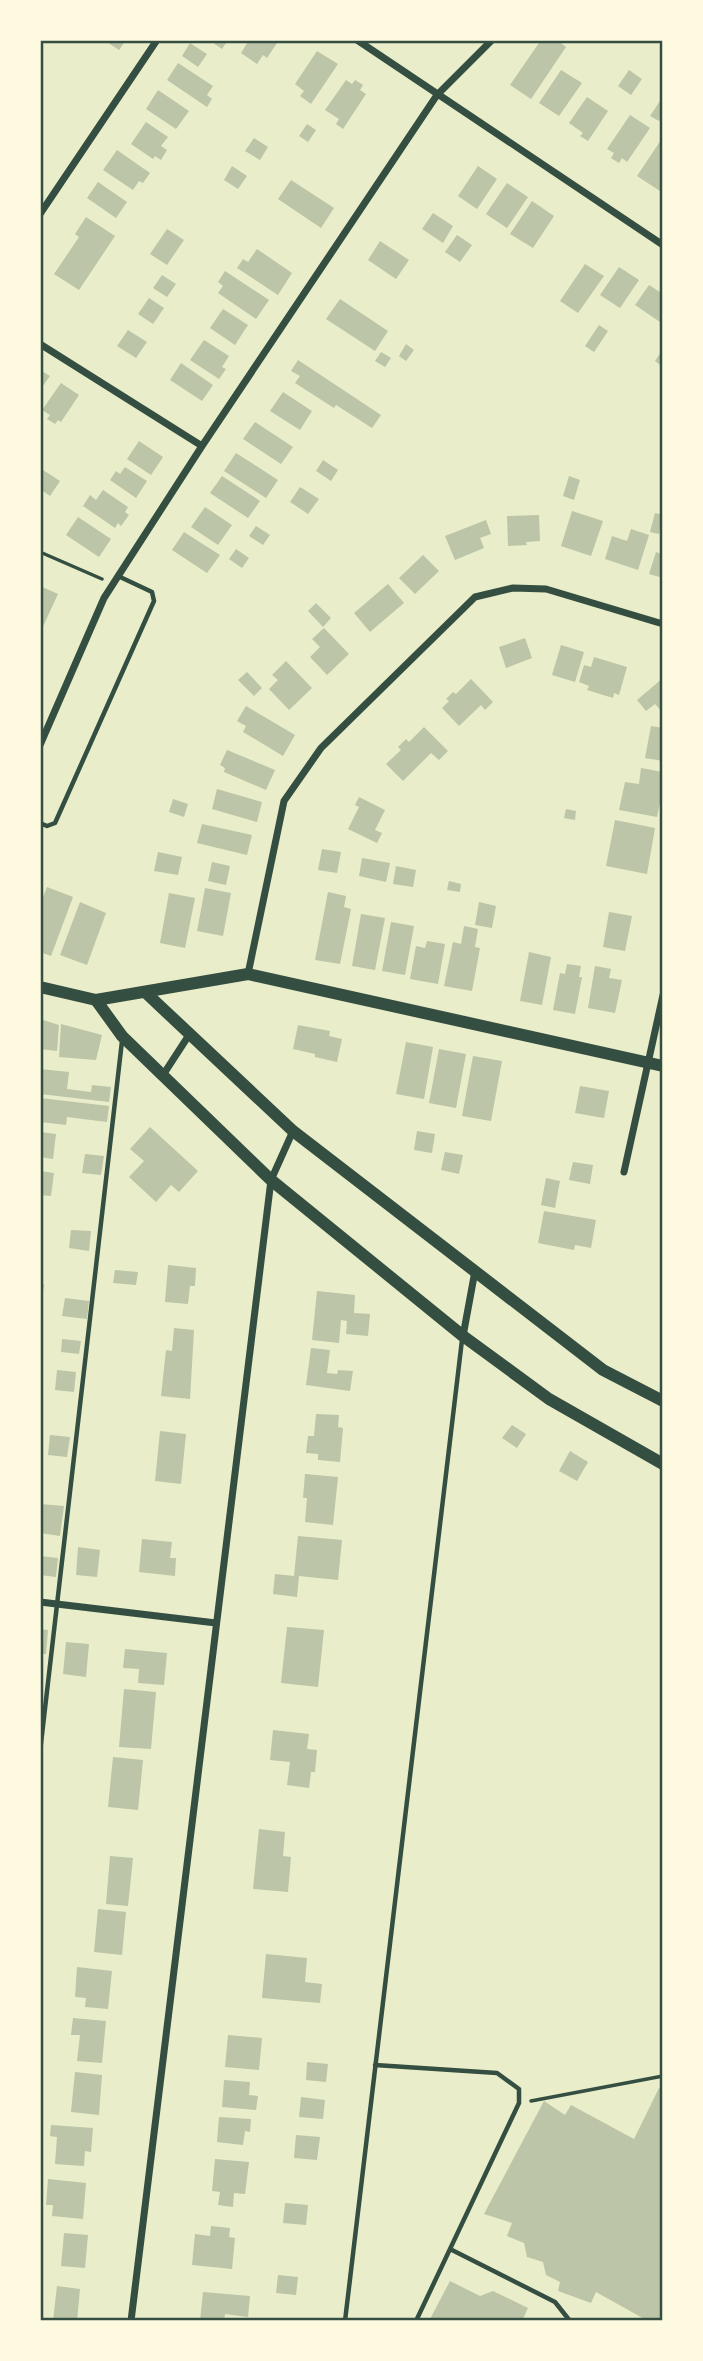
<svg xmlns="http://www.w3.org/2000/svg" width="703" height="2361" font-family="Overpass,sans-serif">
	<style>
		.building { fill: #bcc5a7 }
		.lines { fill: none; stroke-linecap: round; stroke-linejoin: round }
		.path { stroke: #344e41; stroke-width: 3.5 }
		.service { stroke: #344e41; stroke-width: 4.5 }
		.minor { stroke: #344e41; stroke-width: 7 }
		.tertiary { stroke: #344e41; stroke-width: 12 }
		.secondary { stroke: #344e41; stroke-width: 12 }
		.neatline { fill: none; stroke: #344e41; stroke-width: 2.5 }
	</style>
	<rect width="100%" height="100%" fill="#e9edc9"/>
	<path class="building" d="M104 40H126L119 50Z
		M209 40H228L222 49Z
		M249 40H279L267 58 263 55 257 64 241 53Z
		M541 40H557L566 47 531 99 510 85Z
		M190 43 207 54 198 67 182 56Z
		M317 51 338 64 311 104 300 96 304 91 295 84Z
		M178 63 213 86 207 95 212 99 207 107 167 80Z
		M561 70 582 83 559 116 539 103Z
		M629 70 642 79 631 95 618 86Z
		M346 80 352 84 355 80 363 85 360 90 366 94 343 129 336 124 339 119 325 110Z
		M158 90 189 111 176 129 146 109Z
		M587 97 608 111 588 141 580 136 583 133 569 123Z
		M660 101 663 103V115L659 121 650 116Z
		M630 115 650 128 627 162 622 158 619 163 611 158 614 153 607 149Z
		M146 122 168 137 161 146 167 150 161 160 155 156 153 159 131 144Z
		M307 124 316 130 308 142 299 136Z
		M663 137V187L660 191 637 176Z
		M254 138 268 147 260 160 245 151Z
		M117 150 150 173 143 183 139 181 133 190 103 170Z
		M232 166 247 176 238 189 224 180Z
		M478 166 497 179 477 209 458 196Z
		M291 180 334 208 321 228 278 199Z
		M98 182 127 202 116 218 87 198Z
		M507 183 528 197 507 228 486 214Z
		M532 201 554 216 533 248 510 234Z
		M433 213 453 226 443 243 422 229Z
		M86 217 115 236 79 290 54 274 79 237 75 234Z
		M167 229 184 240 167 265 150 254Z
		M457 235 472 245 460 262 445 252Z
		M380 241 409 260 396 279 368 260Z
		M257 249 292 273 278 295 237 268 243 259 248 262Z
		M585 264 604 276 578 313 560 301Z
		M619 267 639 280 620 308 600 295Z
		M225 271 269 300 256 319 218 293 223 286 218 282Z
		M162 275 176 284 167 297 153 288Z
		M649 285 663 294V324L635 305Z
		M149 298 164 308 153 324 138 314Z
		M340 299 388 331 375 351 326 319Z
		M223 309 248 325 235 345 210 328Z
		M599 325 608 331 594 352 585 346Z
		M128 330 147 342 136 358 117 346Z
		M204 340 229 356 222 367 226 369 219 379 190 360Z
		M406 344 414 350 406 361 399 356Z
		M663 349V367L655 361Z
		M381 352 391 358 385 367 375 361Z
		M298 360 381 415 372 428 336 405 334 408 295 383 300 376 291 371Z
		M181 363 213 385 202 401 170 380Z
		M40 370 50 376 40 390Z
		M61 383 79 395 61 422 58 420 55 424 47 419 50 415 42 410Z
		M283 392 312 411 300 430 270 411Z
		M255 422 293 447 281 464 243 439Z
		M139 441 163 457 151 475 127 459Z
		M236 453 278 480 266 498 224 471Z
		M323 460 338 470 331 481 316 471Z
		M125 467 147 481 136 498 110 480 116 471 120 474Z
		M40 468 60 481 50 496 40 489Z
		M222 476 260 501 248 518 210 493Z
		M569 476 580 480 574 500 563 496Z
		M300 487 319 499 308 514 290 502Z
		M103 490 128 507 125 512 129 515 121 526 118 523 115 528 83 506 90 495 96 500Z
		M205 507 232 525 218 545 191 527Z
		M572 511 603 521 591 556 561 546Z
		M655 513 663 515 659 534 650 532Z
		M539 515 540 541 526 542 527 545 508 546 507 516Z
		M78 517 111 539 99 557 66 535Z
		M486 520 491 534 480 538 484 548 455 560 445 536Z
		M256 526 270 535 263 545 249 536Z
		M631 529 649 535 638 570 605 559 612 536 627 541Z
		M184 532 220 555 207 573 172 550Z
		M236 549 249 558 242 568 229 559Z
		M663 549V578L649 574 656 552 661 554Z
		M423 555 439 571 415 594 399 578Z
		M388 584 404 603 370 632 354 613Z
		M40 586 58 594 40 633Z
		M316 603 331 618 323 627 308 611Z
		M324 628 349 654 327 675 310 657 320 647 312 639Z
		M525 638 532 658 506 668 499 647Z
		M561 645 584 652 575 682 552 675Z
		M594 657 627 667 619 695 614 693 613 698 587 690 589 686 579 682 584 665 591 667Z
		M286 661 312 688 289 710 269 689 278 680 272 675Z
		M247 672 262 688 254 696 238 680Z
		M663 678V713L655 704 646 711 637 700Z
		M471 679 493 702 485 710 481 705 459 726 442 708 449 701 446 699 453 692 456 694Z
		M246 706 295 735 283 756 243 732 246 726 237 721Z
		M651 726 663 728V761L645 758Z
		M424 727 448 751 439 760 431 753 403 781 386 764 401 750 398 747 406 739 409 742Z
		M227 750 275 770 266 790 224 772 225 768 220 765Z
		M641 768 663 772V789L657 817 619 810 625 782 639 784Z
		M217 789 262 802 257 822 212 809Z
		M359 797 385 810 375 830 382 833 377 843 348 829 359 807 355 805Z
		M173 799 188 804 184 817 169 812Z
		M566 809 576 811 575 820 564 818Z
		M615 820 655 828 647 874 606 866Z
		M202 824 252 835 247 855 197 843Z
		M322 849 341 852 337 873 318 870Z
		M158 852 182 857 178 875 154 871Z
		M362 858 390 863 386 882 359 876Z
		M212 862 230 866 226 885 208 881Z
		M396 866 416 870 413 887 393 884Z
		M449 881 461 884 460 892 447 890Z
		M47 887 73 897 51 956 40 952V905Z
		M205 888 231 893 223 936 197 931Z
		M328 892 346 896 344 907 351 909 340 964 315 960Z
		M169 893 195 898 185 948 160 943Z
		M80 902 106 913 87 965 60 955Z
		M479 902 496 906 492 928 475 925Z
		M609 912 632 916 625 951 603 947Z
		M361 914 385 918 375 970 352 966Z
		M391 922 414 926 405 975 382 971Z
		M464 926 478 929 475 947 480 948 472 991 444 986 453 942 461 944Z
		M427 941 445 944 438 984 410 979 416 946 425 948Z
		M529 952 551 957 542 1005 520 1001Z
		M567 964 581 966 579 977H582L575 1014 553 1010 560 973 565 974Z
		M595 966 611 969 609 978 622 980 615 1013 588 1008Z
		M40 1019 59 1025 57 1051 40 1049Z
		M61 1024 102 1035 96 1060 59 1057Z
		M298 1025 330 1031 329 1036 342 1039 337 1062 315 1057V1054L293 1049Z
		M406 1042 433 1047 424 1099 396 1094Z
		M439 1049 466 1054 456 1108 429 1103Z
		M473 1056 502 1061 491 1121 462 1116Z
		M40 1069 69 1072 67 1089 91 1092 92 1085 111 1087 109 1102 40 1094Z
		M580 1086 609 1091 604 1118 575 1113Z
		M40 1098 109 1106 107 1122 67 1117 66 1125 40 1122Z
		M150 1127 198 1171 179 1192 171 1185 156 1202 129 1177 144 1161 130 1149Z
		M417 1131 435 1134 432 1153 414 1150Z
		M40 1132 56 1134 53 1159 40 1157Z
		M445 1152 463 1155 459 1174 441 1170Z
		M85 1154 104 1156 101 1175 82 1173Z
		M573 1162 593 1165 590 1184 569 1180Z
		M40 1171 54 1173 51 1196 40 1195Z
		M546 1178 560 1181 555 1208 541 1205Z
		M544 1211 596 1220 591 1248 575 1245 574 1250 538 1243Z
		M71 1230 91 1231 89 1251 69 1248Z
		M168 1265 196 1268 195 1286H190L188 1304 165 1302Z
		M115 1270 138 1272 136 1285 113 1283Z
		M40 1283 44 1284 42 1301H40Z
		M317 1291 355 1295 354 1313 370 1314 368 1336 346 1334 347 1321 341 1320 339 1343 312 1340Z
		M65 1298 89 1301 87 1319 62 1316Z
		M174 1328 194 1330 190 1399 161 1396 166 1350 172 1351Z
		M62 1339 81 1341 79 1354 61 1352Z
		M311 1348 330 1350 327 1373 337 1374 338 1370 353 1371 350 1391 306 1385Z
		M57 1370 76 1372 74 1392 55 1390Z
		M316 1414 339 1415 338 1427 343 1428 340 1462 318 1460V1454L306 1453 308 1436H314Z
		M512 1425 526 1434 517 1448 502 1438Z
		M160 1431 186 1434 181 1484 155 1481Z
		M50 1435 70 1437 67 1457 48 1455Z
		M570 1451 588 1462 577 1481 559 1471Z
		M305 1474 338 1477 333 1525 305 1522 307 1498H303Z
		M40 1504 64 1506 60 1536 40 1533Z
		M298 1536 342 1540 338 1580 299 1576 297 1597 273 1594 275 1574 294 1576Z
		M142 1539 172 1542 170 1558H176L175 1576 139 1572Z
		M78 1547 100 1550 97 1577 76 1575Z
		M40 1556 58 1558 56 1577 40 1575Z
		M287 1627 324 1630 318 1687 281 1683Z
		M40 1629 48 1630 46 1654H40Z
		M66 1642 89 1644 86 1677 63 1674Z
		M125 1649 167 1653 164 1685 138 1683 139 1669 123 1668Z
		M124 1689 156 1692 151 1749 119 1747Z
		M273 1730 309 1734 307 1749 317 1750 315 1772H311L309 1788 287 1785 290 1762 270 1760Z
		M113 1757 143 1760 138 1810 108 1807Z
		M259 1829 285 1832 283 1856 291 1857 288 1892 253 1889Z
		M110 1856 133 1858 128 1906 106 1904Z
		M98 1909 126 1912 122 1955 94 1952Z
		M266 1954 307 1958 305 1982 322 1984 320 2003 262 1998Z
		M77 1967 112 1971 108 2009 85 2007 86 1998 75 1997Z
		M73 2018 106 2021 102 2063 77 2061 80 2035H71Z
		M228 2035 262 2038 259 2070 225 2067Z
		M307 2062 328 2064 326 2082 306 2080Z
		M75 2072 102 2075 99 2115 71 2112Z
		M224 2080 250 2082 249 2095 258 2096 256 2110 222 2107Z
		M659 2088 663 2090V2321H648L596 2292 591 2303 558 2291 560 2282 546 2275 543 2262 527 2257 524 2243 507 2236 512 2223 484 2214 544 2101 565 2115 571 2105 634 2139Z
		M301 2097 325 2100 323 2119 299 2117Z
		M219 2117 251 2119 250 2132 245 2131 243 2145 217 2142Z
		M51 2125 93 2128 91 2152 85 2151 84 2166 55 2164 57 2137 50 2136Z
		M296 2135 320 2137 317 2160 294 2158Z
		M215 2159 249 2162 245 2194 234 2193 233 2207 218 2205 220 2192 212 2191Z
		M48 2179 86 2183 83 2219 52 2216 53 2205H46Z
		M285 2203 308 2205 306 2225 283 2223Z
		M211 2226 230 2228 229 2237 235 2238 232 2269 192 2265 195 2234 210 2236Z
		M64 2233 88 2235 85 2268 61 2266Z
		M278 2275 298 2277 296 2295 276 2293Z
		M450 2281 480 2296 493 2291 528 2308 522 2321H429Z
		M57 2286 80 2289 77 2321H53Z
		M203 2292 250 2296 248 2317 225 2314 224 2321H200Z"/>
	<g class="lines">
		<path class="path" d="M40 552 102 579
			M531 2101 663 2076"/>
		<path class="service" d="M40 823 47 826 55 823 154 601 152 592 118 576
			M40 1752 122 1041
			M375 2065 497 2073 519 2089V2103L416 2321
			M450 2249 555 2302 570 2321
			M345 2321 462 1340"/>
		<path class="minor" d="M357 40 663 245
			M40 214 157 40
			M40 344 202 446
			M40 745 104 598 202 446 437 95 492 40
			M248 974 284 801 321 748 475 597 513 588 546 589 663 624
			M163 1075 189 1035
			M624 1172 663 995
			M463 1336 475 1271
			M40 1602 216 1623
			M131 2321 271 1180 293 1131"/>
		<path class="tertiary" d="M145 992 293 1131 603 1370 663 1401
			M96 1000 122 1036 271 1180 463 1336 549 1399 663 1464"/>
		<path class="secondary" d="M40 987 96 1000 248 974 663 1066"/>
	</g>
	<rect width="703" height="2361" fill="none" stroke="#fefae0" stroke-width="84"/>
	<rect x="42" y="42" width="619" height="2277" class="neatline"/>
</svg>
